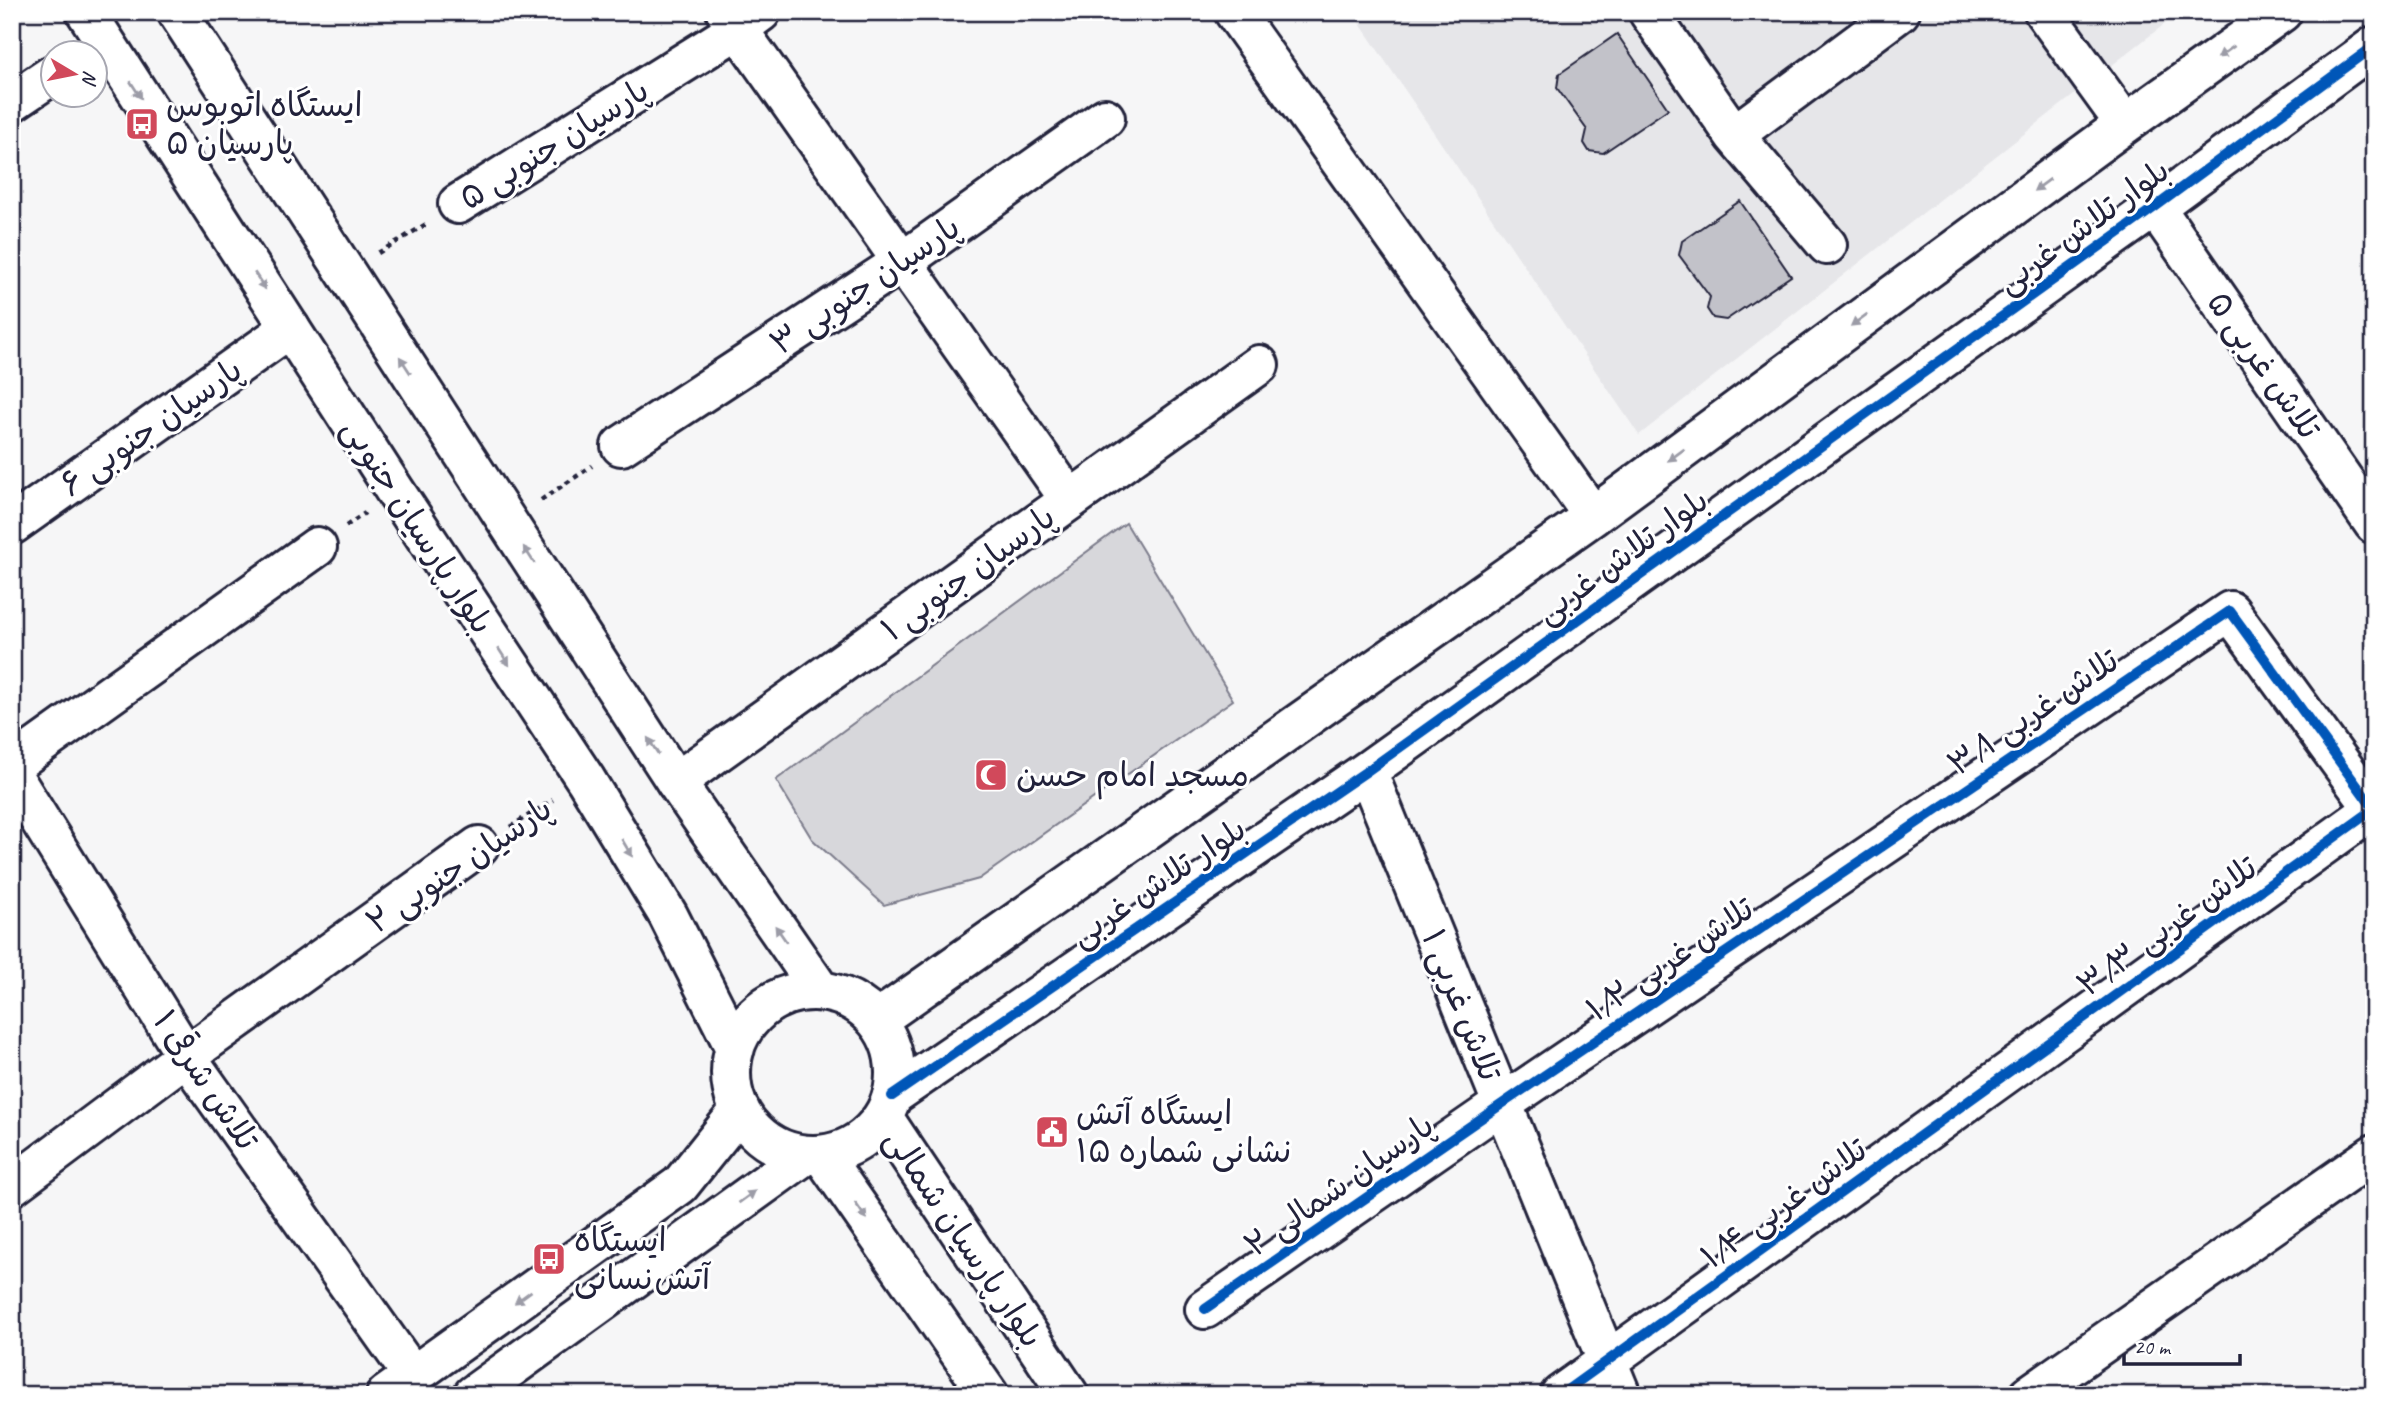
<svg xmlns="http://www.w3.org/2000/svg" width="2386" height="1407" font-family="Caveat,'Playpen Sans Arabic',sans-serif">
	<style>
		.built { fill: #e6e6e9 }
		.green { fill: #d7d7db; stroke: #7c7c8b; stroke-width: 2 }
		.building { fill: #c2c2c9; stroke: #22223b; stroke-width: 2 }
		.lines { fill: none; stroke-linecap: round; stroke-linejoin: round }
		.minor-casing { stroke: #22223b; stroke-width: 44 }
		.major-casing { stroke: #22223b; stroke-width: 44 }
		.path { stroke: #22223b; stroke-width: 4.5; stroke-dasharray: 5 5; stroke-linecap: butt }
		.minor { stroke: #fff; stroke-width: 38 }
		.major { stroke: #fff; stroke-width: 38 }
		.cycleway-casing { stroke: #fff; stroke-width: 15 }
		.cycleway { stroke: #0057b8; stroke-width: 10 }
		.oneway { fill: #9c9ca7 }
		.labels { text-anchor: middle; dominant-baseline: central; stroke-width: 6; stroke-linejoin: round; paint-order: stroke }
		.poi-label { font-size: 33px; fill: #22223b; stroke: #fff; text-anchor: start }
		.street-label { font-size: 33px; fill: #22223b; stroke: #fff }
	</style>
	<rect width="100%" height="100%" fill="#f6f6f7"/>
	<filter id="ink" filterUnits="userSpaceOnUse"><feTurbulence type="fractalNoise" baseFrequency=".0143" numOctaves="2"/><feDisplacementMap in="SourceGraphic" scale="14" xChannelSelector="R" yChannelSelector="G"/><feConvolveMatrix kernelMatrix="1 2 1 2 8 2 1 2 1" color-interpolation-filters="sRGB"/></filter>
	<g filter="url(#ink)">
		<path class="built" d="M1352 12H2180L1639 435Z"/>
		<path class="green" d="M1126 523 1233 700 979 879 884 905 812 839 776 780Z"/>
		<path class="building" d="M1617 34 1668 109 1603 153 1589 151 1584 143 1587 130 1557 88 1559 74Z
			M1740 201 1791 276 1726 320 1713 318 1707 309 1710 297 1679 255 1682 241Z"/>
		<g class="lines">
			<defs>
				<path id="minor" d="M726 12 1070 500
					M1234 12 1593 516
					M2044 12 2125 124
					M1649 13 1734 135 1827 245
					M12 102 52 75
					M1734 135 1900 12
					M458 204 738 29 761 12
					M2155 207 2374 524
					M621 446 902 262 1105 118
					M12 525 290 328
					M12 765 317 547
					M1367 771 1621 1395
					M12 775 186 1056 413 1376
					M676 782 1259 365
					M877 1020 1593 516 2125 124 2282 12
					M892 1096 1367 771 2155 207 2374 46
					M12 1186 186 1056 479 846
					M1205 1309 1502 1104 2230 611 2374 809 1560 1395
					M2029 1395 2374 1154"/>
				<path id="major" d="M86 12 395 491 586 780 668 915 735 1048
					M177 12 676 782 820 990
					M731 1073a82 82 0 1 1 164 0a82 82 0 1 1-164 0Z
					M883 1117 1069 1395
					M822 1155 989 1395
					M386 1395 680 1185 740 1110
					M473 1395 805 1155"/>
			</defs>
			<use href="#minor" class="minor-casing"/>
			<use href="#major" class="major-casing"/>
			<path class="path" d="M378 253 428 223
				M541 500 592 466
				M346 526 365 513
				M510 827 553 800"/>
			<use href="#minor" class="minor"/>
			<use href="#major" class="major"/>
			<defs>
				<path id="cycleway" d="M892 1096 1367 771 2155 207 2374 46
					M1205 1309 1502 1104 2230 611 2374 809 1560 1395"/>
			</defs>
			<use href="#cycleway" class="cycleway-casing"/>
			<use href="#cycleway" class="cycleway"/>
		</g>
		<defs><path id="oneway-solid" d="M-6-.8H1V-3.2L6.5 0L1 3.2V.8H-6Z" transform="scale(1.75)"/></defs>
		<g class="oneway">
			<use href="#oneway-solid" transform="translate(2226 52) rotate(145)"/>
			<use href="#oneway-solid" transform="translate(136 90) rotate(57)"/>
			<use href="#oneway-solid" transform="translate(2042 185) rotate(144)"/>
			<use href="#oneway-solid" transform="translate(260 281) rotate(57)"/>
			<use href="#oneway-solid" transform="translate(1859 320) rotate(144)"/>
			<use href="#oneway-solid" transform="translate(405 365) rotate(-123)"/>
			<use href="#oneway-solid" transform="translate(1676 455) rotate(144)"/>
			<use href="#oneway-solid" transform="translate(529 555) rotate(-123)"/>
			<use href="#oneway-solid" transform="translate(504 657) rotate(57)"/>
			<use href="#oneway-solid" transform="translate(653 746) rotate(-123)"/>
			<use href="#oneway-solid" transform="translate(627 848) rotate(59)"/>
			<use href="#oneway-solid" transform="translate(781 934) rotate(-125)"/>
			<use href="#oneway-solid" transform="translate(747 1197) rotate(-36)"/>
			<use href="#oneway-solid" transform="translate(861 1211) rotate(55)"/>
			<use href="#oneway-solid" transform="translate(523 1297) rotate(144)"/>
		</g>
	</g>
	<defs>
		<symbol id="bus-square" viewBox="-11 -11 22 22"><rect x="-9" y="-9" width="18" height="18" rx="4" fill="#d1495b" stroke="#fff"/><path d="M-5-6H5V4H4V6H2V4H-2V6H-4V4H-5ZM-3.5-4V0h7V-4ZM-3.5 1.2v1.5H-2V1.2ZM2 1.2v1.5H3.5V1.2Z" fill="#fff"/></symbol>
		<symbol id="mosque-square" viewBox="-11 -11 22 22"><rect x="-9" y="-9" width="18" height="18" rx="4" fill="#d1495b" stroke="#fff"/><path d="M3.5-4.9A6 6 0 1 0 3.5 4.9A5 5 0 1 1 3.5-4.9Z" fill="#fff"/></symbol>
		<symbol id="civic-square" viewBox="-11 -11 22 22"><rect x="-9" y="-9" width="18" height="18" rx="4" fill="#d1495b" stroke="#fff"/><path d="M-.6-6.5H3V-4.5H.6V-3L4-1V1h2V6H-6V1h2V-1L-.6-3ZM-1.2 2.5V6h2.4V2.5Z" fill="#fff"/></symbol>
	</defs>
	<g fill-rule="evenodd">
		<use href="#bus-square" x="123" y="105" width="38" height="38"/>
		<use href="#mosque-square" x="972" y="756" width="38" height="38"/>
		<use href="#civic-square" x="1033" y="1113" width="38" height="38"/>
		<use href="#bus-square" x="530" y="1240" width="38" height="38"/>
	</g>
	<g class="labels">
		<g class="poi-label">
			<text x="166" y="105">ایستگاه اتوبوس<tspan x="166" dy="38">پارسیان ۵</tspan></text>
			<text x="1016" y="775">مسجد امام حسن</text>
			<text x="1076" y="1113">ایستگاه آتش<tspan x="1076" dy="38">نشانی شماره ۱۵</tspan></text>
			<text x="574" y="1240">ایستگاه<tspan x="574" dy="38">آتش‌نسانی</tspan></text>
		</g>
		<g class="street-label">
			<text transform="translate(554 144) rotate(-32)">۵ پارسیان جنوبی</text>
			<text transform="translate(2083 226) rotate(-36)">بلوار تلاش غربی</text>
			<text transform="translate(865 285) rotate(-34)">۳ پارسیان جنوبی</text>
			<text transform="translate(2264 365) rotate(55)">۵ تلاش غربی</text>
			<text transform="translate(151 427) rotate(-35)">۶ پارسیان جنوبی</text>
			<text transform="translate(418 526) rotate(57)">بلوار پارسیان جنوبی</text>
			<text transform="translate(1622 556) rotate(-36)">بلوار تلاش غربی</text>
			<text transform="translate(968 573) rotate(-36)">۱ پارسیان جنوبی</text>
			<text transform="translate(2033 712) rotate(-34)">۳/۱ تلاش غربی</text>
			<text transform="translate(459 865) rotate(-34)">۲ پارسیان جنوبی</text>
			<text transform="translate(1158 882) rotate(-34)">بلوار تلاش غربی</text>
			<text transform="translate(2167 926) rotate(-36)">۳/۳ تلاش غربی</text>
			<text transform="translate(1670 959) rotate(-34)">۱/۲ تلاش غربی</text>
			<text transform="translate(1462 1005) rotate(68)">۱ تلاش غربی</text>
			<text transform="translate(206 1080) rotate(56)">۱ تلاش شرقی</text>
			<text transform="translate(1339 1185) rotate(-35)">۲ پارسیان شمالی</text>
			<text transform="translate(1784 1203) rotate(-36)">۱/۴ تلاش غربی</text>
			<text transform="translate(964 1238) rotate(56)">بلوار پارسیان شمالی</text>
		</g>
	</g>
	<rect width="2386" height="1407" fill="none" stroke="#fff" stroke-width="42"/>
	<rect x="21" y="21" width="2344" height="1365" fill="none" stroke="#22223b" stroke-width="2.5" filter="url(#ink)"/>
	<g transform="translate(74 74) rotate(100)"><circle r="33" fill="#ffffff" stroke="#a7a7b1" stroke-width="2"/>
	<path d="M0-5L12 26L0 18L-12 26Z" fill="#d1495b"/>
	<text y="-10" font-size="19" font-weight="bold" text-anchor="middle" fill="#22223b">N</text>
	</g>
	<path d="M2124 1354v10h116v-10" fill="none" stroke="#22223b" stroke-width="3.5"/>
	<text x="2134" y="1354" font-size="21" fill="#22223b" stroke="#ffffff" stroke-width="5" paint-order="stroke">20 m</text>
</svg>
